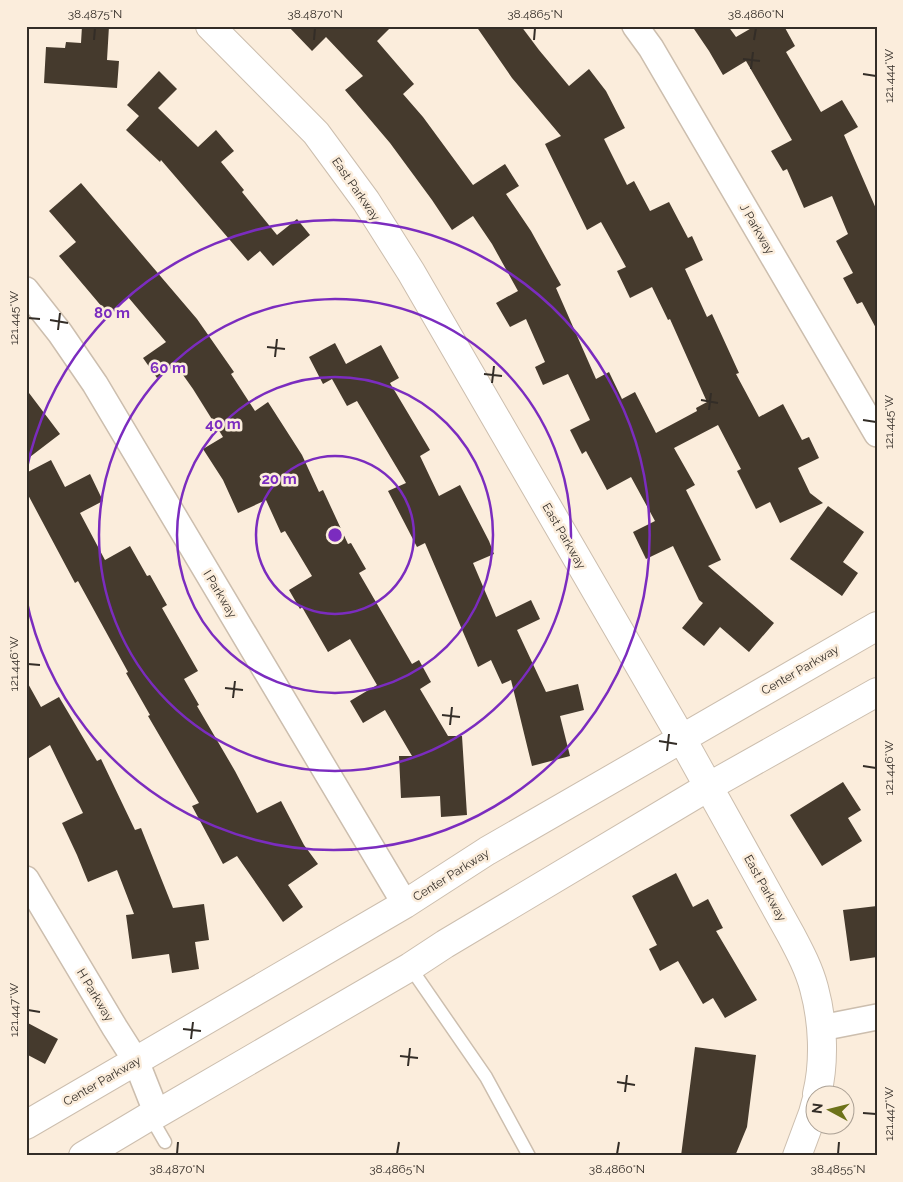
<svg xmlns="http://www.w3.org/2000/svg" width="903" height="1182" font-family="Raleway,sans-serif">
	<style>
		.building { fill: #453a2d }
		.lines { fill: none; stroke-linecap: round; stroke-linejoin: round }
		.service-casing { stroke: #ccbeae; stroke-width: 15 }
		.minor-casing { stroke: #ccbeae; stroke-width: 28 }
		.tertiary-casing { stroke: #ccbeae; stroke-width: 30 }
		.service { stroke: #fff; stroke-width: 12 }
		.minor { stroke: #fff; stroke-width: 25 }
		.tertiary { stroke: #fff; stroke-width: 28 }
		.ticks { fill: none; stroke: #332d27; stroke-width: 2 }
		.ring { fill: none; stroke: #7b2cbf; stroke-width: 2.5 }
		.labels { text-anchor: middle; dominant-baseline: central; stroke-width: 5; stroke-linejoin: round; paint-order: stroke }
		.street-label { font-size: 12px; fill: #332d27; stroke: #fbeddc }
		.centre { fill: #7b2cbf; stroke: #fbeddc; stroke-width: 2.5 }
		.ring-label { font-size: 15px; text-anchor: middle; font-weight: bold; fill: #7b2cbf; stroke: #fbeddc; stroke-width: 5; stroke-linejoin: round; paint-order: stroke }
		.neatline { fill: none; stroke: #332d27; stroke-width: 2 }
		.ticks-label { font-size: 12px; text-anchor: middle; fill: #332d27 }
	</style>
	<rect width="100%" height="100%" fill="#fbeddc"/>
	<path class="building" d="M82 26H109L107 60 119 61 117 88 44 83 46 47 65 48 66 42 81 43Z
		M288 26H392L377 41 414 84 403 94 423 117 473 185 505 164 519 186 506 194 531 231 561 285 556 288 596 379 609 372 622 399 635 392 656 433 697 411 696 408 707 402 670 319 668 320 652 287 630 298 617 271 626 267 601 222 587 230 545 144 561 136 512 78 476 26H521L539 50 569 86 589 69 606 91 625 128 604 139 627 185 634 181 650 211 669 202 688 238 692 236 703 260 685 269 707 317 712 314 739 373 736 374 759 417 783 404 802 440 809 437 819 458 798 468 810 493 823 503 780 523 770 502 756 509 737 471 741 469 718 425 674 448 695 485 686 490 721 560 708 566 774 623 749 652 720 627 704 646 682 628 703 603 699 600 673 546 646 559 633 532 655 521 631 477 607 490 586 451 582 454 570 430 590 420 568 374 543 385 535 367 545 362 526 319 510 327 496 303 518 291 492 244 473 216 452 230 432 200 390 143 345 90 363 76 326 37 312 51Z
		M692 26H728L736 37 755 26H784L795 46 786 52 821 112 842 100 858 127 844 135 877 211V330L862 302 857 304 843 278 853 273 836 241 848 234 832 196 804 208 787 169 783 171 771 151 792 140 746 61 723 75 709 51Z
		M159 71 177 89 158 108 198 147 216 130 234 151 221 162 244 190 242 192 277 235 297 219 310 235 273 266 260 251 248 261 161 160 160 162 126 130 139 116 127 105Z
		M81 183 197 319 234 372 231 374 255 411 268 402 302 455 319 492 323 490 348 544 351 543 366 569 359 573 412 664 419 660 431 682 420 689 448 736H462L467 815 441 817 440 796 401 798 399 756H412L385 710 363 723 350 701 377 685 350 639 328 652 302 607 300 609 289 590 312 576 285 531 281 533 266 500 238 513 223 480 203 449 223 437 193 389 176 365 157 378 143 358 166 342 128 297 108 314 59 256 76 242 49 211Z
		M335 343 346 364 381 345 399 378 390 383 430 450 420 456 439 496 460 485 489 541 494 554 473 563 496 617 531 600 540 619 517 630 546 692 578 684 584 710 560 716 570 756 532 766 511 680 502 684 491 660 478 667 425 543 417 547 388 491 406 483 357 401 347 406 332 379 323 384 309 357Z
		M26 389 60 434 26 460Z
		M51 460 65 487 90 474 103 501 80 513 105 560 130 546 147 576 150 575 167 605 162 608 198 671 184 679 199 705 197 706 235 771 257 813 281 801 304 845 318 864 288 885 303 907 283 922 237 856 223 864 192 806 199 803 148 716 150 715 126 673 128 672 78 581 75 583 26 491V473Z
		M828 506 864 532 843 562 858 573 842 596 790 559Z
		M26 680 41 707 59 697 97 761 101 759 135 830 141 828 173 908 204 904 209 940 195 942 199 969 172 973 169 954 132 959 126 915 134 914 117 870 88 882 77 855 62 823 83 813 50 745 26 760Z
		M843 782 861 810 848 818 862 841 822 866 790 815Z
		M676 873 693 907 708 899 723 928 716 931 757 1000 725 1018 713 998 703 1004 678 961 660 971 649 949 657 945 632 896Z
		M877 906V957L850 961 843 910Z
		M26 1022 58 1039 45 1064 26 1054Z
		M695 1047 756 1055 747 1127 735 1156H681Z"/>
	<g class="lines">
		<defs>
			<path id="service" d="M410 967 486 1077 529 1156
				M150 1116 165 1142"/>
			<path id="minor" d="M635 26 651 48 877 434
				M26 290 60 333 95 384 405 904
				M26 879 115 1028 136 1061 157 1114
				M821 1028 877 1017"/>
			<path id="tertiary" d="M210 26 316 133 366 201 411 272 682 739 791 935C800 952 809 969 814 988 823 1021 825 1061 817 1094
				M26 1125 405 904 487 851 877 626
				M83 1156 150 1116 157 1114 410 967 445 944 708 787 877 692
				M797 1156 813 1113 816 1102"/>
		</defs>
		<use href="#service" class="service-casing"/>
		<use href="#minor" class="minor-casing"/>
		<use href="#tertiary" class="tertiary-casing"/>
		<use href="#service" class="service"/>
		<use href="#minor" class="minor"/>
		<use href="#tertiary" class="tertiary"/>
	</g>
	<path class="ticks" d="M94 40 95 28M314 40 315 28M534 40 535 28M754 40 756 28M743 59 760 61M751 69 753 52M863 74 876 76M28 318 40 319M50 320 68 323M58 330 60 313M267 347 285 349M275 357 277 339M484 374 502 376M492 383 494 366M701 400 718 403M709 410 711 393M863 420 876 422M28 664 40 665M225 688 243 690M233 698 235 681M442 715 460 717M450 725 452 707M659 741 677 744M667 751 669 734M863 766 876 768M28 1010 40 1012M183 1029 201 1031M191 1039 193 1022M400 1056 418 1058M408 1066 410 1048M617 1082 635 1085M625 1092 627 1075M863 1113 876 1114M177 1154 178 1142M397 1154 399 1142M617 1154 619 1142M838 1154 839 1142"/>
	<g class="ring">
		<circle cx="335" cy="535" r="79"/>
		<circle cx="335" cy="535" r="158"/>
		<circle cx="335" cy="535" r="236"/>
		<path d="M26 472A315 315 0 1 1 26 598"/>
	</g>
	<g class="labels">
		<g class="street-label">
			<text transform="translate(356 189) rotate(55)">East Parkway</text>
			<text transform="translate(757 229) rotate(60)">J Parkway</text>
			<text transform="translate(564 536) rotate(60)">East Parkway</text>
			<text transform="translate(220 594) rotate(59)">I Parkway</text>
			<text transform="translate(800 670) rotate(-30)">Center Parkway</text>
			<text transform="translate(451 875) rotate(-32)">Center Parkway</text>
			<text transform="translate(765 888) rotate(61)">East Parkway</text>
			<text transform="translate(95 995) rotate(59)">H Parkway</text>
			<text transform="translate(102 1081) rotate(-30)">Center Parkway</text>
		</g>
	</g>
	<circle cx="335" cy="535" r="8" class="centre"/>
	<g class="ring-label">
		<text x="112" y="318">80 m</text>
		<text x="168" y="373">60 m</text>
		<text x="223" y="429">40 m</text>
		<text x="279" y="484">20 m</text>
	</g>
	<rect width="903" height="1182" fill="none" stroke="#fbeddc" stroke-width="55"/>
	<g transform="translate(830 1110) rotate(277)"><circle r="24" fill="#fbeddc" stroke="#aba094"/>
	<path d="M0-4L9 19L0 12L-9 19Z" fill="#6d7219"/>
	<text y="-8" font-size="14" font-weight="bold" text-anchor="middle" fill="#332d27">N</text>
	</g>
	<rect x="28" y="28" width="848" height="1126" class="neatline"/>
	<g class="ticks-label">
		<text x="95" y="18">38.4875°N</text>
		<text x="315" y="18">38.4870°N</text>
		<text x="535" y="18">38.4865°N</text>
		<text x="756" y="18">38.4860°N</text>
		<text transform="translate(889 76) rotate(-90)" y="4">121.444°W</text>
		<text transform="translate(14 318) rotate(-90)" y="4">121.445°W</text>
		<text transform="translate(889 422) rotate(-90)" y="4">121.445°W</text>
		<text transform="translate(14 664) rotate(-90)" y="4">121.446°W</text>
		<text transform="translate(889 768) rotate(-90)" y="4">121.446°W</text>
		<text transform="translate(14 1010) rotate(-90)" y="4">121.447°W</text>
		<text transform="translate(889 1114) rotate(-90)" y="4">121.447°W</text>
		<text x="177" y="1173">38.4870°N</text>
		<text x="397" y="1173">38.4865°N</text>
		<text x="617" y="1173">38.4860°N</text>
		<text x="838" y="1173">38.4855°N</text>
	</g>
</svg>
